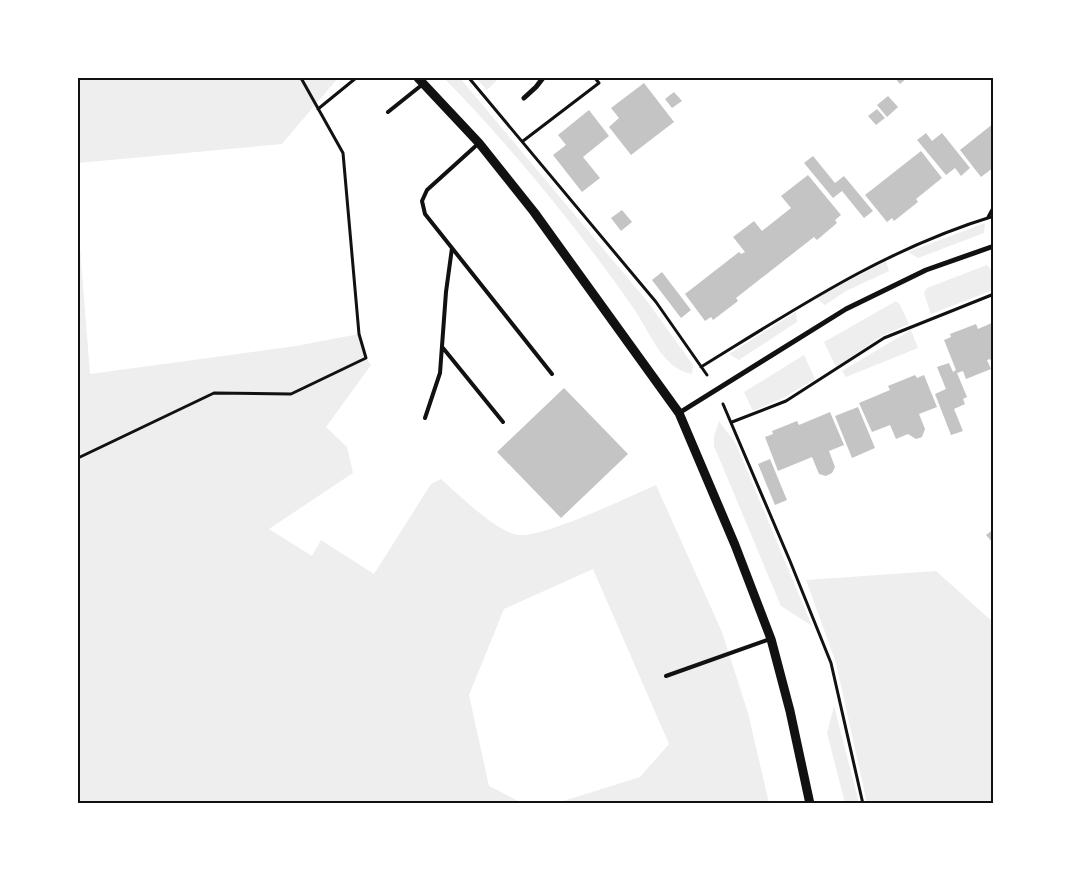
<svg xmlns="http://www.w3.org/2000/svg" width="1071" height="881" font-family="'Alegreya Sans',sans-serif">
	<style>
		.green { fill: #eee }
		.building { fill: #c4c4c4 }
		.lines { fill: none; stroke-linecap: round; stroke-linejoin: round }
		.path { stroke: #111; stroke-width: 3 }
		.service { stroke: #111; stroke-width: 4 }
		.minor { stroke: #111; stroke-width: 5 }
		.tertiary { stroke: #111; stroke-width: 9 }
		.neatline { fill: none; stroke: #111; stroke-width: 2 }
	</style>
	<rect width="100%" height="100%" fill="#fff"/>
	<path class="green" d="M78 78H338L282 144 78 163Z
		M444 78H460L647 301 693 365 692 374C662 369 650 332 634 309 577 227 513 149 444 78Z
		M476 78H499L487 90Z
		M78 222 90 374 296 346 359 334 366 358 371 365 326 427 347 447 353 473 269 529 312 556 321 540 374 574 431 484 441 479C458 494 497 533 519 535 546 537 628 497 656 485L722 632 748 713 769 803H557L640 777 669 744 593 569 504 609 469 695 489 786 522 803H78Z
		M985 223 984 233 918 258 908 252Z
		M886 261 889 271 846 291 825 305 816 298Z
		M987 265 993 272V290L931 314 924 293 927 288Z
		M896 301 900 305 909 324 882 336 836 367 824 342Z
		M796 312 797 322 739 360 729 354Z
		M911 330 918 348 846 377 842 371Z
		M804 355 815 379 783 398 753 411 744 392Z
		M719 421 736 444 812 626 781 606 714 446V436Z
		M936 571 993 622V803H867L836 663 806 580Z
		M834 706 859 803H845L827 733Z"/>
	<path class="building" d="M895 78H907L900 84Z
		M644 83 674 122 631 155 609 127 619 118 611 108Z
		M674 92 682 101 672 108 665 99Z
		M888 96 898 107 887 117 877 105Z
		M877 109 885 118 876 125 868 116Z
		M589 110 609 136 583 157 600 178 582 192 553 155 566 145 558 135Z
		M994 123V167L981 177 960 150Z
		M926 133 932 141 942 133 970 168 961 176 955 168 946 175 917 140Z
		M921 151 942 178 916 199 918 202 894 221 892 218 887 222 865 195Z
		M813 156 835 183 844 176 873 211 864 218 842 191 833 198 804 163Z
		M808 175 841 215 835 220 837 223 817 240 814 237 736 298 738 301 713 320 711 317 705 321 685 294 739 252 741 254 745 252 733 237 754 221 762 231 791 208 781 196Z
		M622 210 632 222 621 231 611 218Z
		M662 272 691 310 681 318 652 280Z
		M994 322V367L990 359 987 360 991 369 966 379 963 371 957 373 967 397 963 399 965 404 954 409 963 431 951 435 935 394 946 389 937 367 949 363 953 372 956 370 944 340 951 337 950 334 976 324 978 329Z
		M915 375 917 378 924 375 937 407 919 414 925 429 922 437 916 439 908 434 896 439 890 425 872 432 859 403 890 390 888 386Z
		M564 388 628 454 561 518 497 452Z
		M858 407 875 448 852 458 835 416Z
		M830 412 844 445 829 451 835 467 832 473 826 476 819 474 812 457 778 471 765 437 773 434 772 431 797 421 799 425Z
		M770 459 787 500 775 505 758 464Z
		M994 529V544L986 535Z"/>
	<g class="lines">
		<path class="path" d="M469 78 656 302 707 375
			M318 109 356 78
			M523 141 599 83 595 78
			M988 217 994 206
			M701 367C797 308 885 249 994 216
			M723 404 790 561 831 663 863 804
			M732 422 786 401 884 338 994 294
			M78 458 214 393 291 394 366 358 359 334 343 153 301 78"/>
		<path class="service" d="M388 112 423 84
			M479 143 427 190 422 201 425 214 552 374
			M443 348 503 422
			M425 418 440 373 446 292 452 248
			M666 676 770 639"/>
		<path class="minor" d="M524 98 536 87 543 78
			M679 413 846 309 926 270 994 246"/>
		<path class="tertiary" d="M418 78 479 143 534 212 679 413 735 545 771 639 790 711 810 804"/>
	</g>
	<rect width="1071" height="881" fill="none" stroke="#ffffff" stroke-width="158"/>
	<rect x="79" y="79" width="913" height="723" class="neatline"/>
</svg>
